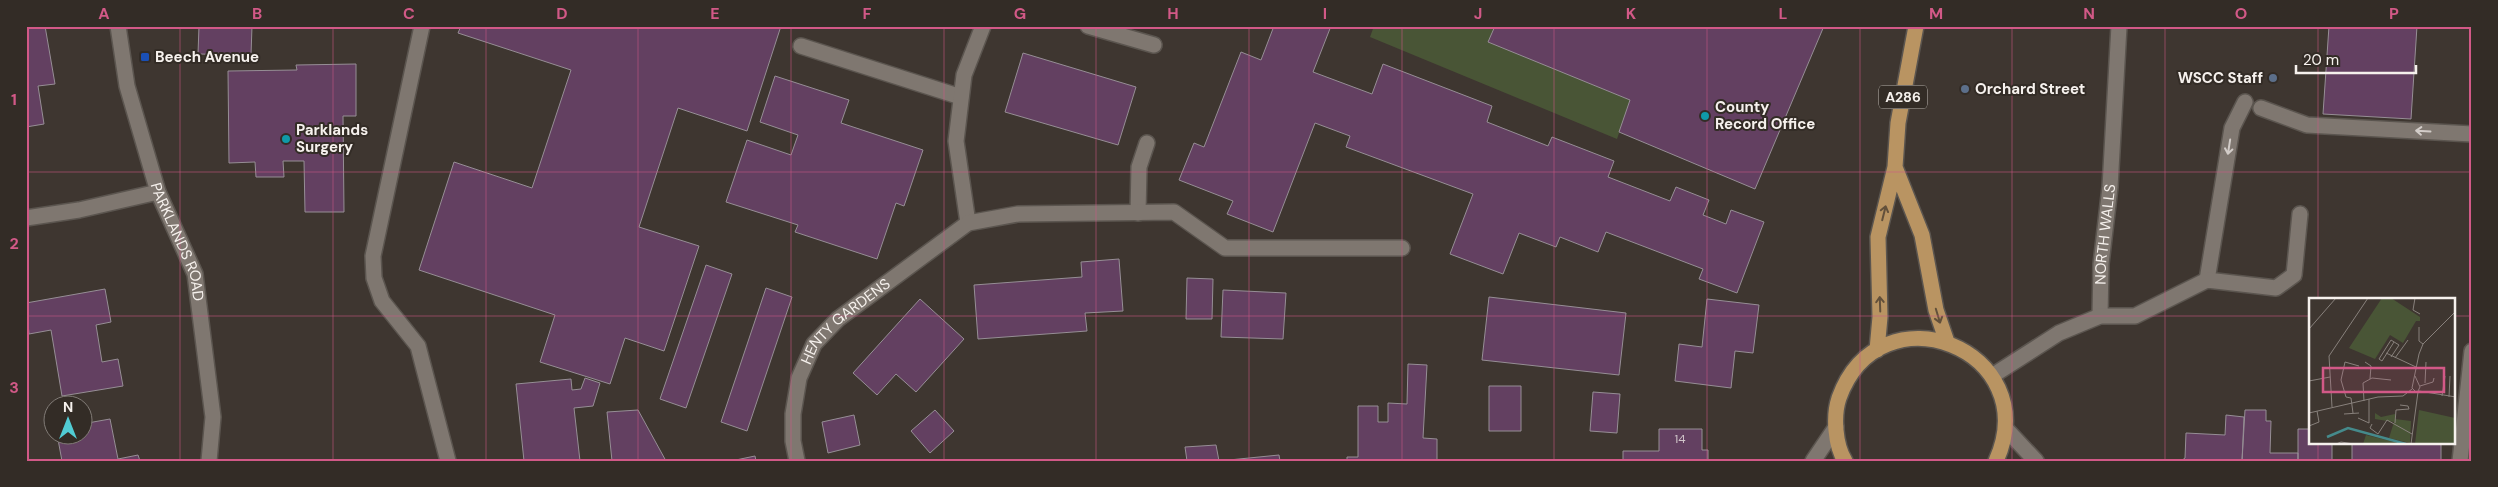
<svg xmlns="http://www.w3.org/2000/svg" width="2498" height="487" font-family="'DM Sans',sans-serif">
	<style>
		.green { fill: #495536 }
		.building { fill: #634061; stroke: #968e95 }
		.lines { fill: none; stroke-linecap: round; stroke-linejoin: round }
		.minor-casing { stroke: #5b554f; stroke-width: 18 }
		.major-casing { stroke: #5b554f; stroke-width: 18 }
		.minor { stroke: #7f7770; stroke-width: 15 }
		.major { stroke: #b99462; stroke-width: 15 }
		.oneway { stroke: #d2ccc8 }
		.oneway2 { stroke: #62503b }
		.grid { fill: none; stroke: #d25987; stroke-width: 1; stroke-opacity: 0.55 }
		.transit-dot { fill: #1a4fb4; stroke: #332c26; stroke-width: 2 }
		.service-dot { fill: #5c6f8a; stroke: #332c26; stroke-width: 2 }
		.culture-dot { fill: #0f9aa8; stroke: #332c26; stroke-width: 2 }
		.labels { text-anchor: middle; dominant-baseline: central; stroke-width: 4; stroke-linejoin: round; paint-order: stroke }
		.number-label { font-size: 12px; fill: #d1c5ca }
		.shield { fill: #332c26; stroke: #bcb6b1; stroke-width: 1 }
		.shield-label { font-size: 14px; font-weight: bold; fill: #f6f1ed }
		.poi-label { font-size: 15px; font-weight: bold; fill: #f6f1ed; stroke: #332c26; text-anchor: start }
		.street-label { font-size: 15px; fill: #f6f1ed; stroke: #332c26 }
		.inset-river { fill: none; stroke: #458a8b; stroke-width: 2.5 }
		.inset-road { fill: none; stroke: #88817c; stroke-width: 1 }
		.view { fill: #d25987; fill-opacity: 0.15; stroke: #d25987; stroke-width: 2.5 }
		.inset-edge { fill: none; stroke: #f6f1ed; stroke-width: 2.5 }
		.neatline { fill: none; stroke: #d25987; stroke-width: 2 }
		.grid-label { font-size: 16px; text-anchor: middle; font-weight: bold; fill: #d25987 }
	</style>
	<rect width="100%" height="100%" fill="#3e3630"/>
	<path class="green" d="M1374 26H1495L1489 42 1630 100 1617 139 1370 37Z"/>
	<path class="building" d="M26 26H45L55 84 38 86 44 124 26 127Z
		M199 26H252L251 55 198 54Z
		M461 26H781L747 131 678 108 639 227 699 246 664 351 625 338 610 384 540 362 555 315 419 270 454 162 532 188 571 70 458 33Z
		M1274 26H1331L1313 72 1372 94 1383 64 1492 106 1487 122 1548 146 1552 137 1614 161 1608 177 1670 201 1676 187 1709 200 1703 215 1726 224 1731 210 1764 222 1737 293 1699 279 1703 269 1606 232 1598 252 1560 237 1556 247 1519 233 1503 274 1450 254 1473 194 1346 147 1350 136 1315 123 1273 232 1227 214 1233 201 1179 180 1194 143 1204 147 1241 52 1261 60Z
		M1495 26H1824L1755 189 1619 132 1630 100 1488 42Z
		M2329 26H2417L2411 119 2323 114Z
		M1023 53 1136 87 1118 145 1005 112Z
		M356 64V116H343L344 212H305L304 161H283L284 177H256L255 162 229 163 228 71 297 70 296 65Z
		M775 76 849 100 841 123 923 150 904 206 896 203 877 259 795 232 798 225 726 202 747 140 791 155 798 135 760 122Z
		M1119 259 1123 311 1085 313 1087 331 978 339 974 285 1082 277 1081 262Z
		M706 265 732 274 686 408 660 399Z
		M1187 278 1213 279 1212 319H1186Z
		M766 288 792 297 747 431 721 422Z
		M105 289 111 322 96 325 102 362 118 359 123 386 62 396 51 330 29 334 26 303Z
		M1223 290 1286 293 1283 339 1221 337Z
		M1489 297 1626 313 1619 375 1482 360Z
		M920 299 964 339 916 392 896 374 877 395 853 373Z
		M1707 299 1759 305 1753 353 1735 351 1731 388 1675 381 1679 344 1702 347Z
		M1408 364 1427 365 1423 438 1437 439V461H1347V457H1358V406H1378V422H1388V403L1407 404Z
		M585 378 600 383 593 406 574 408 580 461H524L516 384 571 379 572 390 581 389Z
		M1489 386H1521V431H1489Z
		M1593 392 1620 394 1617 433 1590 431Z
		M638 410 666 461H612L607 412Z
		M935 410 954 431 930 453 911 431Z
		M2245 410H2266V421H2271L2270 453H2298V461H2242Z
		M2472 414V461H2467Z
		M854 415 860 445 828 453 822 422Z
		M2226 415 2244 417 2242 461H2181L2185 458 2186 433 2225 435Z
		M110 419 118 459 138 455 140 461H62L57 434H82V424Z
		M1659 429H1702V450H1708V461H1623V451H1659Z
		M2298 429H2310V443H2332V461H2298Z
		M2352 443H2441V461H2352Z
		M1216 445 1219 461 1279 455 1280 461H1187L1185 447Z
		M755 456 756 461H731Z"/>
	<g class="lines">
		<defs>
			<g id="minor">
				<path id="s1" d="M118 26 127 86 158 192 195 274 213 417 209 461"/>
				<path d="M422 26 373 256 374 278 382 301 418 346 448 461"/>
				<path d="M1088 26 1154 45"/>
				<path d="M801 46 961 97"/>
				<path d="M2261 108 2307 125 2472 134"/>
				<path d="M1138 213 1139 167 1147 143"/>
				<path d="M26 218 79 210 158 192"/>
				<path d="M968 223 956 141 964 75 983 26"/>
				<path d="M2207 280 2232 128 2245 102"/>
				<path id="s2" d="M2100 316 2101 264 2110 187 2119 26"/>
				<path d="M1992 376 2059 333 2100 316H2135L2207 280 2276 288 2294 275 2300 214"/>
				<path d="M2006 429 2036 461"/>
				<path id="s3" d="M797 461 793 441V414L799 378 814 344 838 319 968 223 1018 214 1174 212 1225 248H1402"/>
				<path d="M1813 461 1836 427"/>
				<path d="M2460 461 2472 351"/>
			</g>
			<path id="major" d="M1895 167 1922 235 1936 310 1947 342
				M1877 350 1880 317 1878 237 1895 167 1898 123 1916 26
				M1845 461C1835 445 1833 416 1839 398 1880 284 2046 350 1996 461"/>
		</defs>
		<use href="#minor" class="minor-casing"/>
		<use href="#major" class="major-casing"/>
		<use href="#minor" class="minor"/>
		<use href="#major" class="major"/>
	</g>
	<defs><path id="oneway-shaft" d="M-6 0H5M1.5-3L5.5 0L1.5 3" fill="none" stroke-width="1.6" stroke-linecap="round" stroke-linejoin="round" transform="scale(1.25)"/></defs>
	<g class="oneway">
		<use href="#oneway-shaft" transform="translate(2423 131) rotate(-177)"/>
		<use href="#oneway-shaft" transform="translate(2229 147) rotate(99)"/>
	</g>
	<g class="oneway2">
		<use href="#oneway-shaft" transform="translate(1884 213) rotate(-76)"/>
		<use href="#oneway-shaft" transform="translate(1880 304) rotate(-92)"/>
		<use href="#oneway-shaft" transform="translate(1938 316) rotate(73)"/>
	</g>
	<path class="grid" d="M180 26V461M333 26V461M486 26V461M638 26V461M791 26V461M944 26V461M1096 26V461M1249 26V461M1402 26V461M1554 26V461M1707 26V461M1860 26V461M2012 26V461M2165 26V461M2318 26V300M26 172H2472M26 316H2310M2454 316H2472M2318 443V461"/>
	<rect class="transit-dot" x="140" y="52" width="10" height="10" rx="2.5"/>
	<g class="service-dot">
		<circle cx="2273" cy="78" r="5"/>
		<circle cx="1965" cy="89" r="5"/>
	</g>
	<g class="culture-dot">
		<circle cx="1705" cy="116" r="5"/>
		<circle cx="286" cy="139" r="5"/>
	</g>
	<g class="labels">
		<g class="number-label">
			<text x="1680" y="439">14</text>
		</g>
		<rect class="shield" x="1879" y="85.5" width="48" height="23" rx="4"/>
		<g class="shield-label">
			<text x="1903" y="97">A286</text>
		</g>
		<g class="poi-label">
			<text x="155" y="57">Beech Avenue</text>
			<text x="2263" y="78" text-anchor="end">WSCC Staff</text>
			<text x="1975" y="89">Orchard Street</text>
			<text x="1715" y="107">County<tspan x="1715" dy="17">Record Office</tspan></text>
			<text x="296" y="130">Parklands<tspan x="296" dy="17">Surgery</tspan></text>
		</g>
		<g class="street-label">
			<text stroke="none"><textPath href="#s2" startOffset="82">NORTH WALLS</textPath></text>
			<text stroke="none"><textPath href="#s1" startOffset="225">PARKLANDS ROAD</textPath></text>
			<text stroke="none"><textPath href="#s3" startOffset="159">HENTY GARDENS</textPath></text>
		</g>
	</g>
	<g transform="translate(2309 298)">
		<rect width="146" height="146" fill="#3e3630"/>
		<path d="M73 0H82L111 19V23H107L94 45 81 37 66 61 40 50ZM110 112 146 120V146H106ZM66 115 72 119 86 116V121L102 123 101 145 80 140 85 124 66 121ZM57 137 90 145 93 146H54Z" fill="#495536"/>
		<path class="inset-river" d="M18 139 39 130 97 146"/>
		<path class="inset-road" d="M106 0 104 12 111 16M110 29V43L114 46M0 31 27 0M77 55 107 69M82 59 90 47 82 42 70 61 73 63 85 44M86 60 99 42M56 64 62 68 61 81M106 78 111 89 108 95 103 90 110 56 114 46 147 13M0 83 21 79M116 85 117 64M111 88 124 84 125 80M110 93 147 99M133 98 136 78M140 99 141 78M55 103 54 85 63 80 82 82M23 109 20 58 59 0M0 115 69 99 94 98 103 91M44 115 42 100 37 99 32 82 36 64 50 68M35 116 50 115M49 120 60 125V101M86 125 87 112 100 111 99 108 91 107M63 126 61 130 69 136 78 122 103 136M0 128 10 124 8 113M27 146 32 144 45 146M102 146 109 94"/>
		<path class="view" d="M14 70H135V94H14Z"/>
		<rect width="146" height="146" class="inset-edge"/>
	</g>
	<rect width="2498" height="487" fill="none" stroke="#332c26" stroke-width="55"/>
	<g transform="translate(68 420)"><circle r="24" fill="#332c26" stroke="#817b76"/>
	<path d="M0-4L9 19L0 12L-9 19Z" fill="#51ccd4"/>
	<text y="-8" font-size="14" font-weight="bold" text-anchor="middle" fill="#f6f1ed">N</text>
	</g>
	<path d="M2296 65v8h120v-8" fill="none" stroke="#f6f1ed" stroke-width="2.5"/>
	<text x="2303" y="65" font-size="15" fill="#f6f1ed" stroke="#332c26" stroke-width="4" paint-order="stroke">20 m</text>
	<rect x="28" y="28" width="2442" height="432" class="neatline"/>
	<g class="grid-label">
		<text x="104" y="19">A</text>
		<text x="257" y="19">B</text>
		<text x="409" y="19">C</text>
		<text x="562" y="19">D</text>
		<text x="715" y="19">E</text>
		<text x="867" y="19">F</text>
		<text x="1020" y="19">G</text>
		<text x="1173" y="19">H</text>
		<text x="1325" y="19">I</text>
		<text x="1478" y="19">J</text>
		<text x="1631" y="19">K</text>
		<text x="1783" y="19">L</text>
		<text x="1936" y="19">M</text>
		<text x="2089" y="19">N</text>
		<text x="2241" y="19">O</text>
		<text x="2394" y="19">P</text>
		<text x="14" y="105">1</text>
		<text x="14" y="249">2</text>
		<text x="14" y="393">3</text>
	</g>
</svg>
